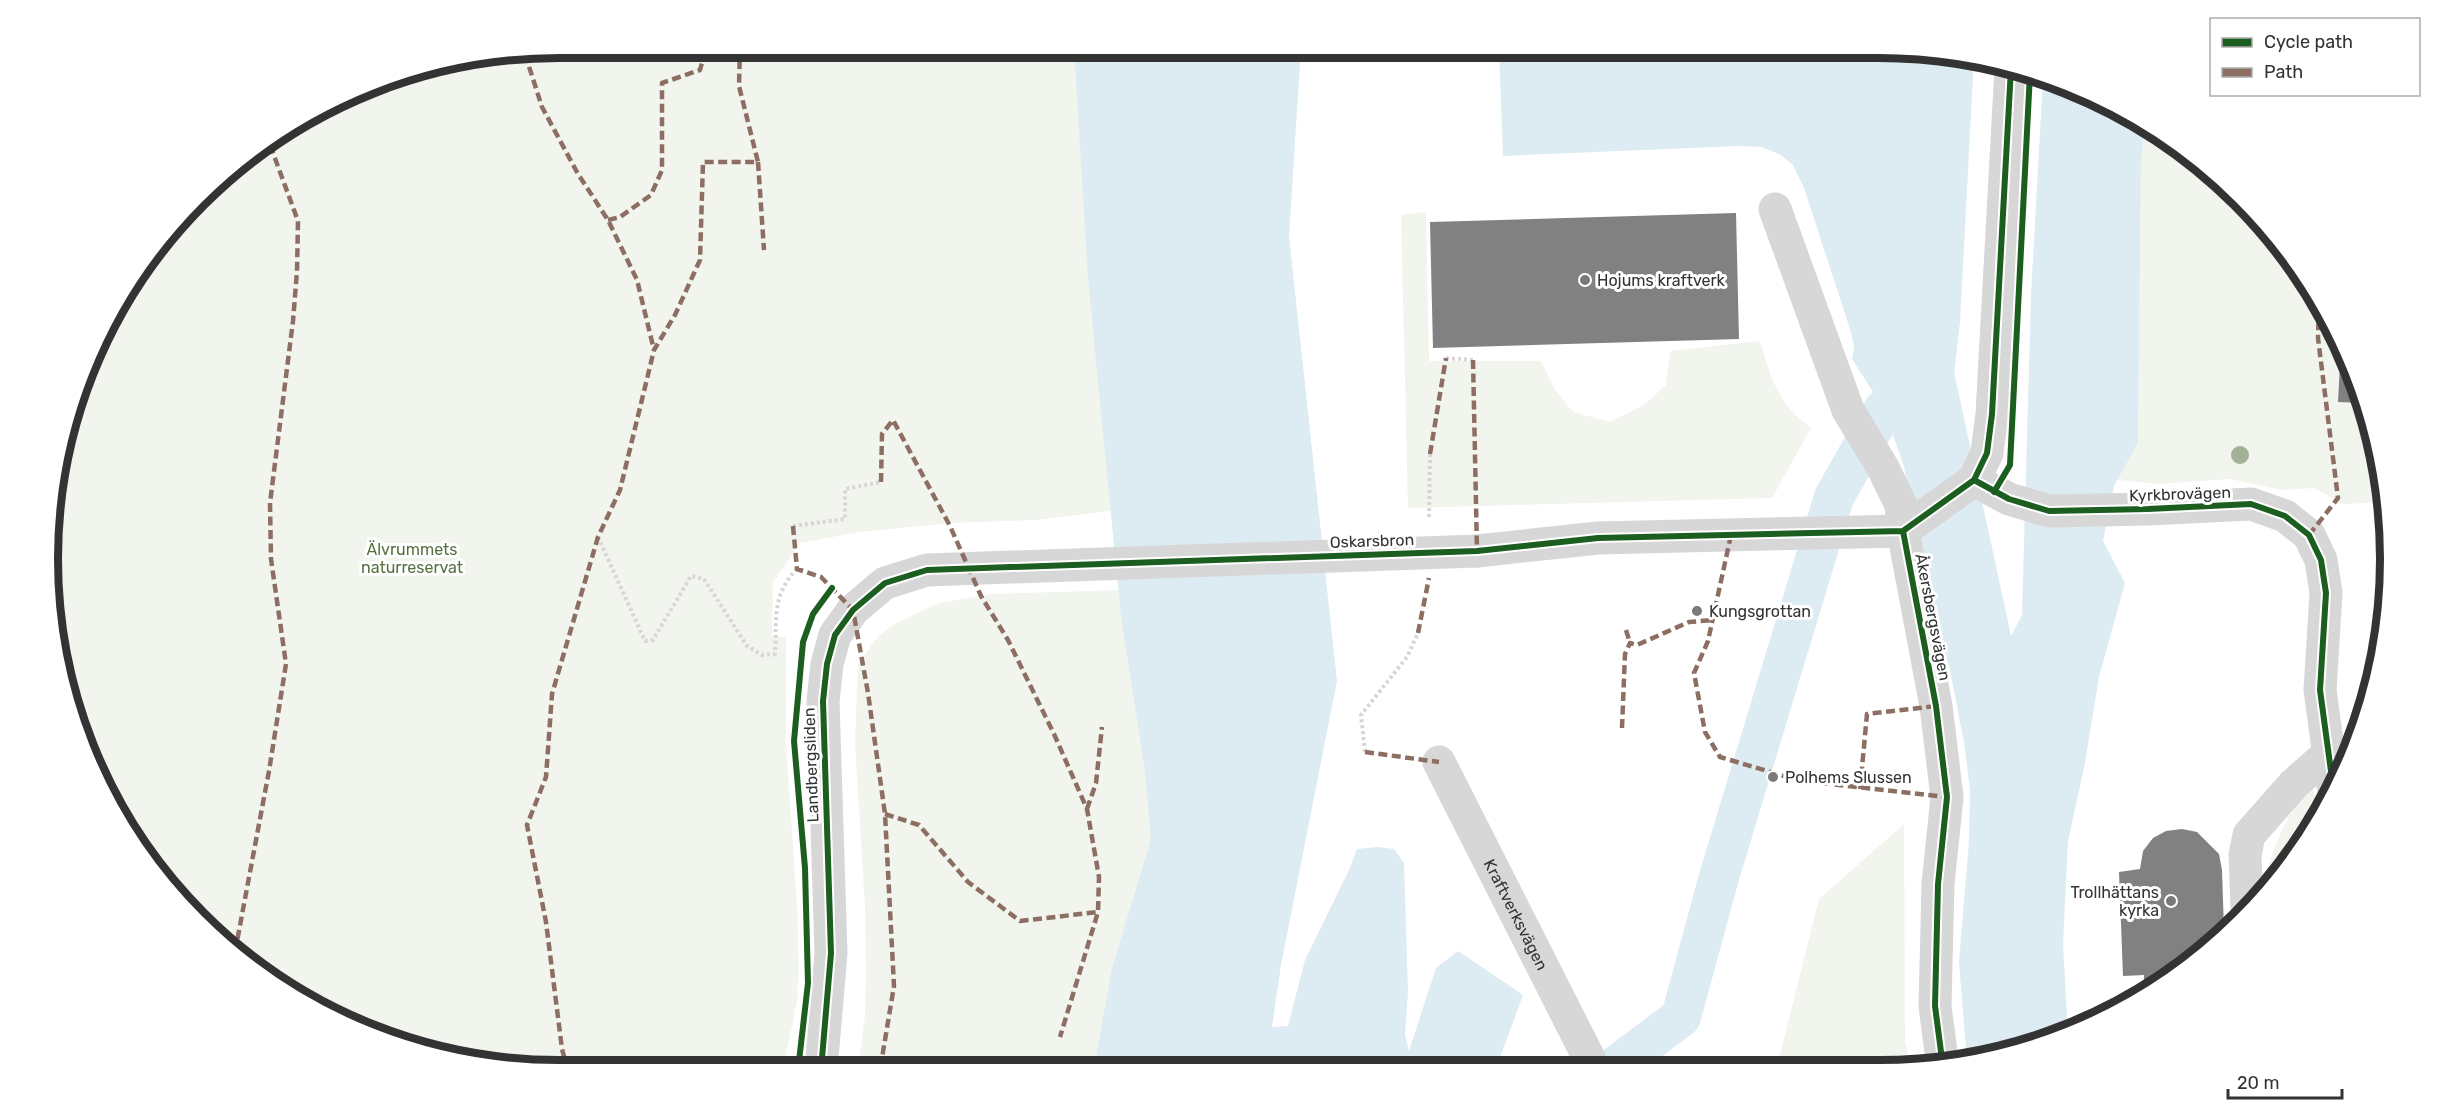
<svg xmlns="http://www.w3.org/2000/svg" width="2438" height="1119" font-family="Rubik,sans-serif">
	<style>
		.green { fill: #f1f5ed }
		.water { fill: #ddebf3 }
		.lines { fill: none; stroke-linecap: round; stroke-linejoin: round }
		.canal { stroke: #ddebf3; stroke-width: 40 }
		.river { stroke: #ddebf3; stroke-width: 69 }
		.building { fill: #818181 }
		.path { stroke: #d6d6d6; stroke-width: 4; stroke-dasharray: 3 3; stroke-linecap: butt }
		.minor { stroke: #d7d7d7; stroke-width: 33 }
		.minor-bridge { stroke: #d7d7d7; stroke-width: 33 }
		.quiet { stroke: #8d6e63; stroke-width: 4.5; stroke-dasharray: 9 4.5; stroke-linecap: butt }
		.cycleway-casing { stroke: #fff; stroke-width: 10 }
		.cycleway { stroke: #1b5e20; stroke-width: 6 }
		.tree { fill: #a2b095 }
		.poi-dot { fill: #7a7a7a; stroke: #fff; stroke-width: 2 }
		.labels { text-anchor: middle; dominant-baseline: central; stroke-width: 6; stroke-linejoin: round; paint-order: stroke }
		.poi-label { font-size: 16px; fill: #333; stroke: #fff; text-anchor: start }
		.street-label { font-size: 16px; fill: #333; stroke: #fff }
		.park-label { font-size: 16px; fill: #56703f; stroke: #fff }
		.rim { fill: none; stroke: #333; stroke-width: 8 }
	</style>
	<rect width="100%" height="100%" fill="#fff"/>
	<path class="green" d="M560 48H1150L1235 514 1111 511 1035 520 952 523 859 532 800 543 773 582 772 637H786V745L797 905 799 976 797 988 798 996 783 1070 559 1071 459 1061 364 1032 223 944 116 815 58 659 48 559 58 460 116 304 223 175 304 116 395 75Z
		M2144 124 2162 134 2240 198 2304 275 2351 363 2380 459 2384 502 2344 504 2314 488 2282 490 2230 479 2158 484 2117 480 2138 443 2141 167Z
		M1426 212 1429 361H1541L1554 388 1573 412 1610 422 1644 405 1666 385 1670 351 1760 341C1771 379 1778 404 1811 428L1772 498 1408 508 1401 215Z
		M1221 587 1168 1069 858 1070 865 1015 866 973 865 907 855 743 858 664 877 638 892 625 939 603 993 594Z
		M2313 787 2318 813 2285 871 2258 897C2272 857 2281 816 2313 787Z
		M1904 824 1905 1041 1911 1067H1777L1819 899Z"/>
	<path class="water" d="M1074 48H1301L1289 236 1337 681 1281 965 1272 1027 1288 1026 1305 960 1349 870 1357 849 1378 847 1394 849 1404 863 1408 992 1405 1035 1409 1051 1436 968 1458 951 1523 995 1496 1068 1094 1069 1112 968 1151 839 1144 764 1121 617 1088 278Z
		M1499 48H1879L1974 57 1960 322 1953 383 1936 391 1928 402 1932 418 1945 446 1931 465 1908 478 1884 409 1852 359 1854 346 1850 329 1804 188 1793 165 1781 155 1761 147 1739 146 1503 156Z
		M2043 78 2074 87 2144 124 2141 167 2138 443 2114 486 2103 541 2125 583 2099 677 2085 763 2068 841 2063 944 2068 1034 1967 1061 1959 962 1969 842 1970 790 1964 742 1935 594C1946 561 1952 550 1988 545L1998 634 2011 636 2022 615 2031 295Z"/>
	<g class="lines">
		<path class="canal" d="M1613 1068 1681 1017 1719 877 1834 497 1884 409"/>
		<path class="river" d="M1917 364 1978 646"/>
	</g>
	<path class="building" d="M1736 213 1739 339 1433 348 1430 222Z
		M2341 345 2351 363 2363 403 2338 402Z
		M2182 829 2197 832 2219 854 2222 870 2224 931 2190 965 2144 992V975L2123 976 2119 872 2140 869 2143 851 2153 838 2166 831Z"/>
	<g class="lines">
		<path class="path" d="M1446 358 1473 360
			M1429 517 1430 454
			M793 526 845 519V489L881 482
			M598 537 645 641 653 640 691 576 704 579 747 646 762 655 775 654C777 621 771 595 797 569
			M1365 752 1361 715 1407 657 1418 633
			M1784 776 1821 783"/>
		<g class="minor">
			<path d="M1775 209 1848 410 1883 468 1901 505 1903 531 1936 706 1947 797 1938 884 1935 1006 1943 1067"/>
			<path d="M1974 480 2009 499 2049 511 2148 509 2251 504 2285 516 2309 535 2321 560 2326 593 2320 690 2333 786"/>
			<path d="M1477 551 1598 538 1903 531 1974 480 1987 453 1992 414 2011 68"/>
			<path id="s1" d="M1439 762 1594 1068"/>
			<path d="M2247 908 2245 855 2249 835 2294 784 2328 754"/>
			<path d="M821 1070 831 953 823 701 827 664 835 635 853 610"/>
		</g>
		<path class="minor-bridge" d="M853 610 885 583 927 570 1477 551"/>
		<path class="quiet" d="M525 54 542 107 578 174 608 220 637 280 654 350
			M758 162 764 250
			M608 220 620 217 651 195 662 170V83L700 70 706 48
			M1473 360 1477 551
			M1430 454 1446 358
			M881 482 882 434 893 420 950 526 981 596 1008 640 1054 734 1087 809 1099 877 1098 912 1060 1037
			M793 526 797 569 821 577 853 610 868 693 885 814 894 986 880 1070
			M1731 535 1708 641 1694 673 1705 732 1720 757 1784 776
			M2309 535 2338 498 2318 338 2319 303
			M1626 630 1630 643
			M1418 633 1429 578
			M1622 728 1625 654 1630 643 1637 645 1689 622 1713 620
			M1365 752 1439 762
			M1821 783 1947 797
			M1860 789 1867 714 1936 706
			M1087 809 1096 783 1102 727
			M885 814 919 825 968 882 1020 921 1098 912
			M235 952 269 771 286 664 271 559 270 503 293 321 297 271 298 221 269 142
			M568 1071 562 1049 546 922 527 825 546 777 552 694 598 537 620 490 654 350 675 315 700 260 703 162H758L739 86 740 48"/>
		<defs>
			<path id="cycleway" d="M1974 480 2009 499 2049 511 2148 509 2251 504 2285 516 2309 535 2321 560 2326 593 2320 690 2333 786
				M1994 492 2010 465 2030 73
				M1903 531 1936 706 1947 797 1938 884 1935 1006 1943 1067
				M798 1070 808 983 805 868 794 741 803 642 813 614 832 588
				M821 1070 831 953 823 701 827 664 835 635 853 610 885 583 927 570 1477 551 1598 538 1903 531 1974 480 1987 453 1992 414 2011 68"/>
		</defs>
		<use href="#cycleway" class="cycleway-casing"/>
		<use href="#cycleway" class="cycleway"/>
	</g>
	<circle class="tree" cx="2240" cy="455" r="9"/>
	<g class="poi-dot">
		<circle cx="1585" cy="280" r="6"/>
		<circle cx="1697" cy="611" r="6"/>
		<circle cx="1773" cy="777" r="6"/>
		<circle cx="2171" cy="901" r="6"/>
	</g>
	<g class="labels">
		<g class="poi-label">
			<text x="1597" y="280">Hojums kraftverk</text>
			<text x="1709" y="611">Kungsgrottan</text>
			<text x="1785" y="777">Polhems Slussen</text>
			<text x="2159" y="892" text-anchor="end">Trollhättans<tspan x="2159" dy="18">kyrka</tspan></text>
		</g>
		<g class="street-label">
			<text transform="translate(2180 494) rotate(-2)">Kyrkbrovägen</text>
			<text transform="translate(1372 541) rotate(-2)">Oskarsbron</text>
			<text transform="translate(1933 617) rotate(79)">Åkersbergsvägen</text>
			<text transform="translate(811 765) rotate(-92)">Landbergsliden</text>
			<text stroke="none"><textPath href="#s1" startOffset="171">Kraftverksvägen</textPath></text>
		</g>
		<g class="park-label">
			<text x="412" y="549">Älvrummets<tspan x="412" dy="18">naturreservat</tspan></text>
		</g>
	</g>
	<path d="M0 0H2438V1119H0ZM559 58H1879A501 501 0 0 1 2380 559V559A501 501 0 0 1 1879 1060H559A501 501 0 0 1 58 559V559A501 501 0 0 1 559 58Z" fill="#fff" fill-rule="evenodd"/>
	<path class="rim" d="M559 58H1879A501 501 0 0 1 2380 559V559A501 501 0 0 1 1879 1060H559A501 501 0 0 1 58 559V559A501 501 0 0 1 559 58Z"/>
	<rect x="2210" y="18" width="210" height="78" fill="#ffffff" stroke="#adadad" stroke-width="1.5"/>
	<rect x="2222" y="38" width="30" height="9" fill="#1b5e20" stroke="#adadad" stroke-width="1.5"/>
	<text x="2264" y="48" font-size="18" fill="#333333">Cycle path</text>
	<rect x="2222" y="68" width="30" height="9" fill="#8d6e63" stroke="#adadad" stroke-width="1.5"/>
	<text x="2264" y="78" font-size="18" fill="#333333">Path</text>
	<path d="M2228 1089v9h114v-9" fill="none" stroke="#333333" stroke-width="3"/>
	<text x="2237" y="1089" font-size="18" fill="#333333" stroke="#ffffff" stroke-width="4.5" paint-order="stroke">20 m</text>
</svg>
